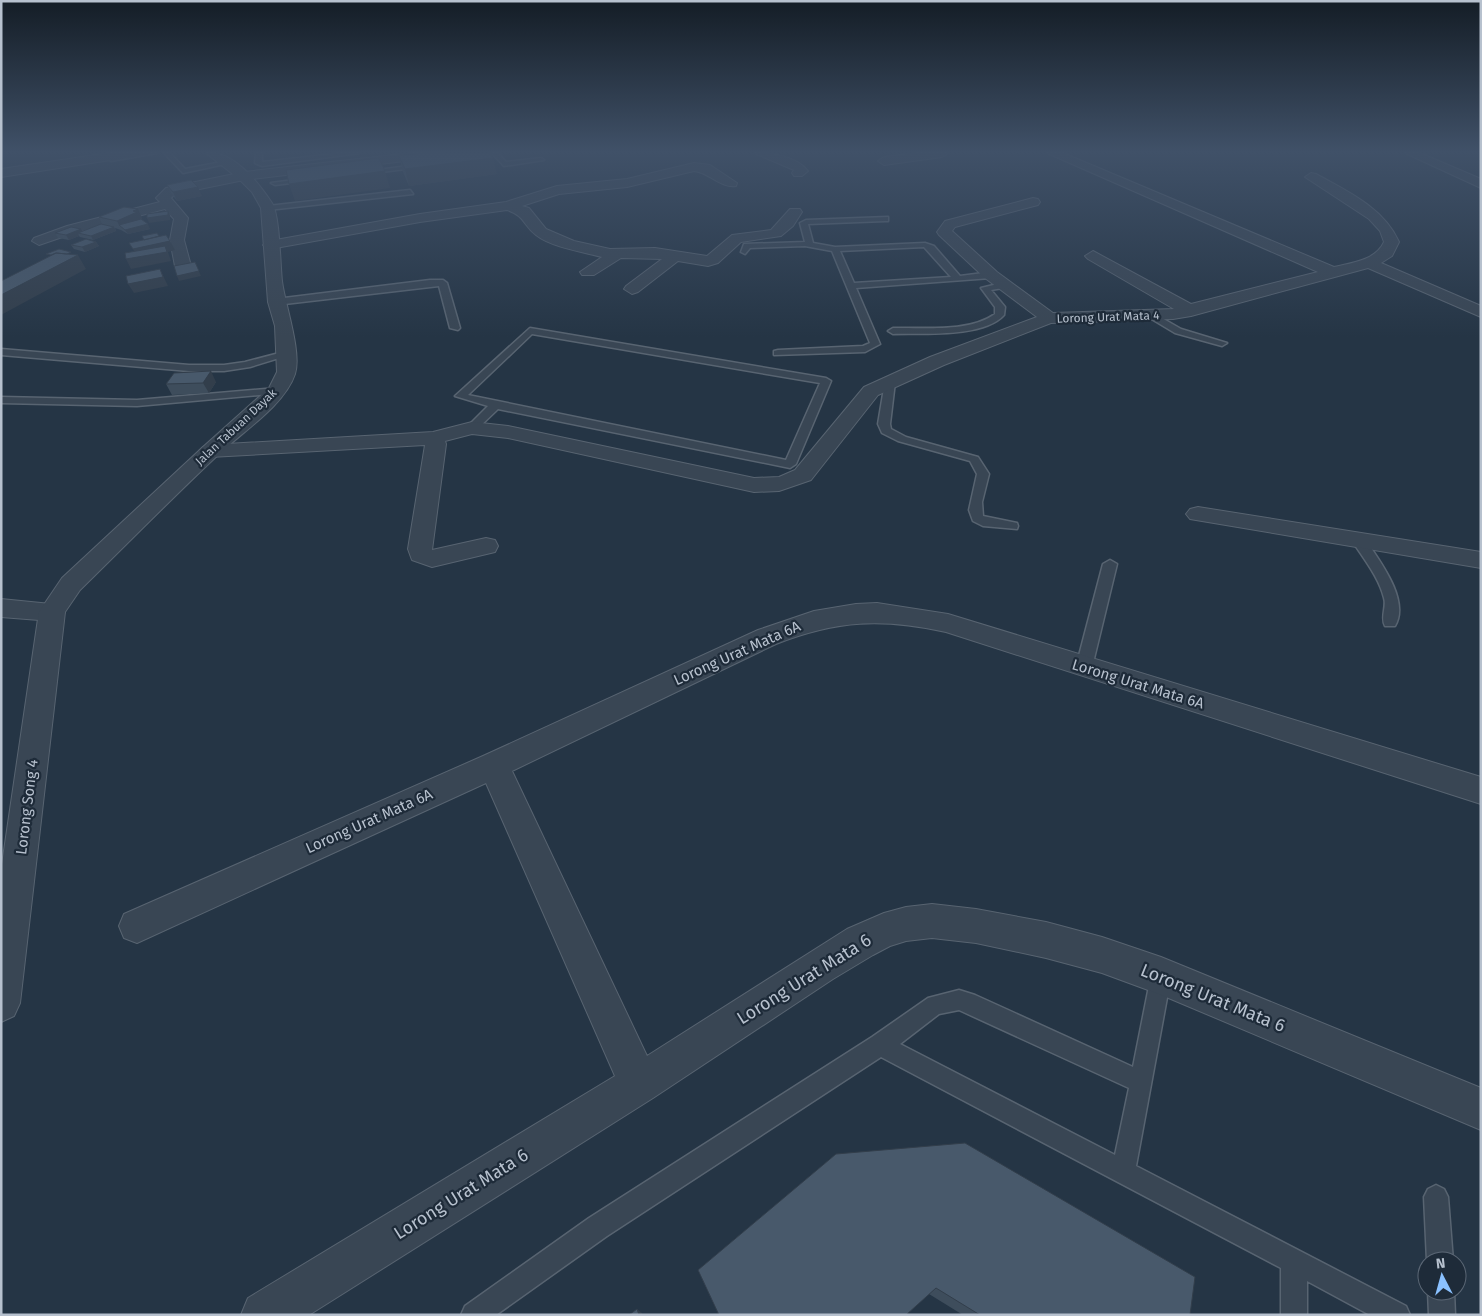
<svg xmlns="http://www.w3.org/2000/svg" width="1482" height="1316" font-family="'Fira Sans',sans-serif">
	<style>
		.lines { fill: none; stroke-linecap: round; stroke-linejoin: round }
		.service-casing { stroke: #586471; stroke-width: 3 }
		.minor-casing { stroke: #586471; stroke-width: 2 }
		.tertiary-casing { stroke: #586471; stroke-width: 2 }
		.service { fill: #394654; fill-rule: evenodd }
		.minor { fill: #394654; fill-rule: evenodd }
		.tertiary { fill: #394654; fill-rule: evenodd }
		.wall { fill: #3e4d5c }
		.shaded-wall { fill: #323e4b }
		.building { fill: #48596b; stroke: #323e4b }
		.labels { text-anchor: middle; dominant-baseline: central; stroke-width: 4.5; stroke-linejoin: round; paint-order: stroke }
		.far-street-label { font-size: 12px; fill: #b7c1ce; stroke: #1e2b39 }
		.street-label { font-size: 15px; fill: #b7c1ce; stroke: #1e2b39 }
		.near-street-label { font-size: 18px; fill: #b7c1ce; stroke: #1e2b39 }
	</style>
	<rect width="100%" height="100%" fill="#253545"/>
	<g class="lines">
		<defs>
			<path id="service" d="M142 153H157L111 161 108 159Z
				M164 153H170L185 169 227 161 230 163 183 173Z
				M256 153H262V162L343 153H360L262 166 255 163Z
				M492 153H498L506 162 541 158 544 160 504 166Z
				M424 164 422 167 365 174 362 172Z
				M309 178 307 181 275 185 271 183Z
				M410 190 413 194 268 210 264 208 268 206Z
				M888 217V221H885L808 224 813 243 835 247 925 243 934 246 960 276 991 272 995 275 991 278 856 288 880 344 865 352 774 355V351L778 350 863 346 870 343 832 251 805 246 750 248 745 254 741 252 744 244 805 242 800 223 806 220ZM924 247 951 277 854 283 840 251Z
				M430 280H443L447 283 460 328 458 330 450 328 439 286 276 305 271 302 276 299Z
				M1006 282 1010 285 1009 287 991 290 1005 307 1004 315C983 338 922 333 893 334L888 331 893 328C924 327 968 333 995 314V307L981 288Z
				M1153 313 1181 329 1227 343 1222 346 1175 333 1150 318V314Z
				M530 328 826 378 831 381 796 464 790 468 498 409 476 430H468V426L488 406 455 396ZM532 334 820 383 786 460 468 395Z
				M1 349 189 365H224L245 362 287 351 292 354 250 367 224 371H189L1 355Z
				M890 379 895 382 890 424 891 429 906 437 978 457 989 474 982 502 983 516 1017 523 1018 526 1017 529 983 526 973 521 969 510 977 474 970 461 898 441 882 433 878 424 885 382Z
				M277 388 282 391 281 393 137 406 1 403V397L137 400Z
				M1358 535 1363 536C1377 558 1411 599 1395 626H1385C1380 617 1387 607 1384 598 1379 577 1363 558 1351 539Z
				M1110 560 1117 564 1092 667 1089 671H1079L1076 667 1103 564Z
				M1161 966 1168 969 1171 976 1136 1166 1406 1306 1410 1315H1370L1307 1281V1315H1281V1268L881 1057 607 1236 496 1315H461L465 1306 589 1218 872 1037 928 998 959 990 975 995 1133 1067 1151 976 1154 969ZM959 1010 1129 1088 1115 1155 900 1044 939 1014Z
				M1436 1185 1444 1189 1448 1197 1453 1261H1427L1424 1197 1428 1189Z
				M1428 1291H1454L1455 1315H1429Z"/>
			<path id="minor" d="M109 153H136L130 157 1 177V169Z
				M411 153H445L439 157 244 180 175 194 171 198 188 218 184 240 191 266 183 271 175 266 170 240 174 219 165 209 77 232 39 245 32 241 34 238 67 226 160 202 156 198 166 188 244 172Z
				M754 153C770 152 798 157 808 171L802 176H794L792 173 794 170Z
				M918 153H948L942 157 884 165 878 161 884 157Z
				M1047 153H1063L1334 267C1352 263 1376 260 1384 242L1380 231 1369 219 1305 177 1311 173 1316 174C1347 191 1384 208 1399 242L1392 256 1381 263 1481 306V317L1368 268 1191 316 1173 319 1051 323 944 365 878 395 811 480 779 491 754 492 508 438 472 434 445 441 446 444 432 550 486 538 495 540 498 546 495 552 432 567 412 560 408 549 425 445 210 457 203 455 199 451 203 447 210 445 433 432 472 422 508 426 754 478 779 477 795 470 864 387 930 357 1037 317 985 278 939 235 937 232 945 221 1033 198 1038 199 1040 202 1038 205 955 227 952 231 997 272 1053 313 1174 309 1088 259 1085 256 1093 251 1191 304 1318 272Z
				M1405 153H1420L1481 179V188Z
				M694 163 710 165 737 183 736 186C722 189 708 172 694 171L627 187 559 194 522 206 529 208 546 229 574 241 610 249 655 248 707 256 732 235 771 230 790 209H800L802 212 793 226 781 236 741 242 718 263 708 266 678 261 638 292 632 294 624 289 626 286 662 259 621 258 594 275H582L580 272 602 257C583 252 551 247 536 235 523 225 525 216 507 210L420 222 270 249 263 245 270 241 420 214 506 202 557 186 627 179Z
				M1198 507 1481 552V568L1190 519 1186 514 1190 509Z
				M1 599 61 605 65 612 61 619 52 621 1 617Z
				M877 603 948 614 1481 777V804L946 632C882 618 837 620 776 644L512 771 647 1056 847 929 884 913 906 907 932 904 976 909 1046 922 1102 937 1161 957 1481 1088V1130L1159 994 1102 973 1046 958 976 943 932 938 906 941 890 946 873 955 833 979 653 1098 309 1315H241L248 1298 615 1076 486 783 137 943 124 938 119 926 124 914 483 756 758 630 814 611 856 604Z"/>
			<path id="tertiary" d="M206 153C233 150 258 182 272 203 280 216 280 263 282 281 285 305 302 352 295 374 285 405 241 433 218 455 171 499 126 545 80 590L65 612 20 1003 14 1016 1 1022V871L39 612 62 578 203 447 269 388 277 372 275 326 268 302 261 208 252 192 239 179Z"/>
		</defs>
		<use href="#service" class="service-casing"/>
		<use href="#minor" class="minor-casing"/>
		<use href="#tertiary" class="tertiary-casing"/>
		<use href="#service" class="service"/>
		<use href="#minor" class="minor"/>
		<use href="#tertiary" class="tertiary"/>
	</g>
	<path class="wall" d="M399 156 497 174 409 186 403 172Z
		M167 185 202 196 177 201 171 193Z
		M99 217 142 218 141 219V220L150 229 128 234 121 230 115 228 116 231 93 240 80 237 79 236 69 240 58 238 55 233 81 229 82 231 102 224Z
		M96 242 99 246 85 252 74 249 71 245Z
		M216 382 209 393 172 395 166 384Z
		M836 1154 1190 1315H963L929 1294 906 1315H719L698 1270Z"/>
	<path class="shaded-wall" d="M493 158 497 174 409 186 405 169Z
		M385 171 390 188 295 201 289 184Z
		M198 187 202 196 177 201 173 192Z
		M138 209 142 218 141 219 142 221 119 225 117 221Z
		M168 211 170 215V220L149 223 147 218Z
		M148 224 150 229 128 234 125 230Z
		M114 227 116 231 93 240 91 236Z
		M81 229 84 234 78 233 79 236 69 240 66 235Z
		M170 241 175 250 168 252 171 261 131 269 126 259 137 257 133 249Z
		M96 242 99 246 85 252 82 247Z
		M78 255 86 269 1 315V295Z
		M195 262 201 276 179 281 177 276Z
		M160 269 168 286 134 293 128 284Z
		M211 371 216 382 209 393 203 383Z
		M637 1309 642 1313 643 1315H639Z"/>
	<path class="building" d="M424 153H490L493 158 405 169 399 156Z
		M379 158 385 171 289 184 286 170Z
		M191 180 198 187 173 192 167 185Z
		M124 207 138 209 133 211 137 212 117 221 99 217Z
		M168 211V215L147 218V214Z
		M141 219 148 224 125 230 119 225Z
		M101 224 114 227 91 236 78 233Z
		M71 227 81 229 66 235 55 233Z
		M157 233 159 236 144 240 142 236Z
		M166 235 170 241 133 249 129 243Z
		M86 239 96 242 82 247 71 245Z
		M165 246 167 252 126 259 125 253Z
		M59 249 71 252 67 254 56 253 51 255 46 254Z
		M56 253 78 255 1 295V281Z
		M195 262 199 271 177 276 174 266Z
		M160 269 163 277 128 284 126 276Z
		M211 371 203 383 166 384 174 373Z
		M965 1143 1195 1277 1190 1315H980L936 1288 906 1315H719L698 1270 836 1154Z
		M637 1309 639 1315H629Z"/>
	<linearGradient id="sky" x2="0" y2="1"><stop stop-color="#141d26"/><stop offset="0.45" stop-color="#405168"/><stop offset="1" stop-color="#405168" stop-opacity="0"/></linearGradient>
	<rect width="1482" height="337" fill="url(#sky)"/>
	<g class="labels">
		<g class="far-street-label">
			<text transform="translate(1108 317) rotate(-2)">Lorong Urat Mata 4</text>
			<text transform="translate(236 427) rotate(-43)">Jalan Tabuan Dayak</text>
		</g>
		<g class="street-label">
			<text transform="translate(737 653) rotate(-24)">Lorong Urat Mata 6A</text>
			<text transform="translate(1138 684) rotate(17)">Lorong Urat Mata 6A</text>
			<text transform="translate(27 807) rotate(-83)">Lorong Song 4</text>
			<text transform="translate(369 821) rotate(-24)">Lorong Urat Mata 6A</text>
		</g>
		<g class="near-street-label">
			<text transform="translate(804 979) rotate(-32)">Lorong Urat Mata 6</text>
			<text transform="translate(1213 998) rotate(22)">Lorong Urat Mata 6</text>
			<text transform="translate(461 1194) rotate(-32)">Lorong Urat Mata 6</text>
		</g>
	</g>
	<rect width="1482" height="1316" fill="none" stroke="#b7c1ce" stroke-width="5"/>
	<g transform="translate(1442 1276) rotate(354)"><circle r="24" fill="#1e2b39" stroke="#5b6775"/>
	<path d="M0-4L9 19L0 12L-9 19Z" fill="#8ac1ff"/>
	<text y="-8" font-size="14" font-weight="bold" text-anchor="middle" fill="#b7c1ce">N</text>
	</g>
</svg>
